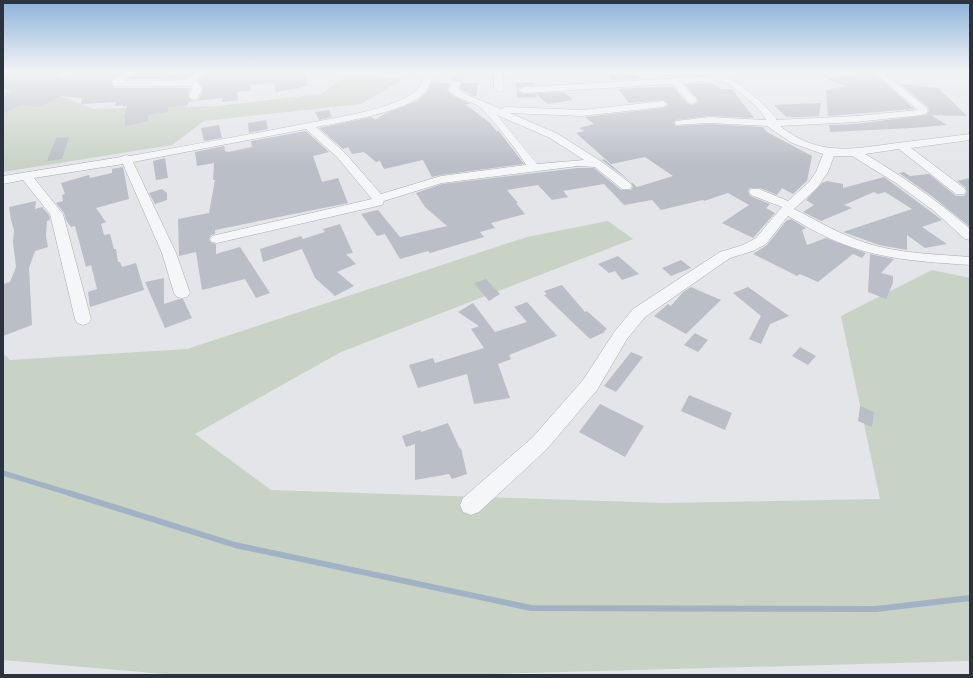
<svg xmlns="http://www.w3.org/2000/svg" width="973" height="678" font-family="Jost,sans-serif">
	<style>
		.green { fill: #c8d2c5 }
		.lines { fill: none; stroke-linecap: round; stroke-linejoin: round }
		.stream-far1 { stroke: #a2b2c5; stroke-width: 5 }
		.stream { stroke: #a2b2c5; stroke-width: 6 }
		.building { fill: #babec6 }
		.minor-casing { stroke: #a8acb3; stroke-width: 1 }
		.minor { fill: #f5f6f8; fill-rule: evenodd }
	</style>
	<rect width="100%" height="100%" fill="#e3e5e9"/>
	<path class="green" d="M346 75 403 79 361 104 204 121 172 145 3 172V92L42 89 93 109 218 106 321 94Z
		M608 221 633 239 341 352 195 434 271 490 663 503 880 499 841 316 932 270 970 278V661L453 675H176L3 660V353L10 360 187 349 527 237Z"/>
	<g class="lines">
		<path class="stream-far1" d="M3 473 72 494"/>
		<path class="stream" d="M69 493 235 545 531 608 876 609 970 598"/>
	</g>
	<path class="building" d="M3 71H61L59 74 61 78 68 77 77 72H92L89 74 120 73 111 81 114 88H190L188 97 194 101 189 102 187 106 168 107V112L148 115V121L125 126V118H124L127 106 123 107V105L115 106 116 102 81 104 82 98 61 96 40 107 20 105 3 114V97L13 92 3 89Z
		M251 71H304L308 86 300 87 301 88 276 92 274 83 251 85V91L237 92 238 100 222 102V98L195 101 198 100 203 90 198 80 208 72 221 73Z
		M454 71H465L463 83H478L476 97 460 89 462 84 460 80H454L451 82Z
		M872 71 914 109 828 116 826 90 845 86 828 79Z
		M161 72H194L185 79H127L134 73H159Z
		M618 73H636L641 79 612 80 608 74Z
		M432 82 450 84 447 91 455 97 471 104H465L490 123 497 132 498 130 524 164 441 175 432 177 423 160 384 169 380 161 376 162 364 152 352 154 348 147 343 149 319 128 372 117 375 120 386 113 417 101 427 92Z
		M516 83H534L535 85 524 86 518 89V91L523 94 564 92 573 100 548 104 536 94 537 97 517 98Z
		M711 83 721 89H732L754 118 709 116 676 120 674 122 675 126 709 124 763 127 767 132 812 156 807 181 793 194 782 188 777 195 760 188H750L748 191 750 196 770 204 766 208 775 213 753 238 722 223 749 205 728 193 704 201 703 200 661 210 652 200 624 205 604 184 563 191 568 197 552 200 538 185 507 190 518 203H516L525 214 491 223 495 228 480 232 484 237 430 253 428 251 400 259 385 234 377 236 361 214 378 210 400 237 447 226 425 207 416 193 442 184 578 168H594L621 190H631L633 187 631 182 602 160 604 159 637 187 673 176 645 157 611 164 576 133 585 131 579 128 594 124 585 117 663 108 669 105 663 100 629 103 618 89 672 86 688 104 692 105 698 102V100L685 84Z
		M900 84 938 88 967 116 931 115 947 125 912 128 830 132 829 125 856 124 926 115 929 111 928 107Z
		M821 103 819 116 803 117H786L774 105Z
		M329 110 332 117 319 120 315 112Z
		M266 120 268 129 249 133 248 123Z
		M219 125 222 138 204 141 201 128Z
		M306 131 329 152 313 156 322 182 338 178 348 203 215 230V234L211 235 209 240 212 243 216 244V254L240 247 270 293 256 298 245 279 202 290 196 252 179 256 178 219 209 213 215 180H213L214 163 197 166 195 152 224 146 225 151 228 152 252 147 251 141Z
		M69 137 62 159 47 161 56 138Z
		M165 158 168 178 156 180 153 161Z
		M123 167 129 199 96 208 106 222 101 224 104 235 110 234 114 249H116L118 262H120L122 267 136 263 144 290 90 307 88 292 97 289 91 265 86 267 75 226 71 227 66 220 64 213 56 203 63 201 62 195 65 194 61 183 89 175 90 178 112 173V169Z
		M904 172 910 176 929 174 956 196H964L967 192 965 187 957 181 970 178V227L933 197 899 173Z
		M884 177 942 220 922 227 947 244 925 248 907 235V250L879 245 843 232 912 209 885 192 878 194 874 192 844 205 852 208 821 221 803 212 814 205 806 200 822 183 827 181 843 184V188Z
		M162 189 167 193V200L155 204 149 193Z
		M36 201 35 209 42 207 49 215 50 220 47 221 46 236 48 247 35 251 29 268 32 325 3 336V284L10 282 16 267 13 242 14 230 11 220 9 207Z
		M791 219 806 228 802 230 807 245 826 238 866 253 862 258 853 254 818 282 800 274 797 276 753 254 767 245 786 221Z
		M340 224 353 253 346 254 356 264 337 272 354 286 335 296 315 278 302 249 263 262 260 249 301 236 303 239 325 232 323 229Z
		M870 254 894 259 881 273 893 276V283L886 299 868 292Z
		M618 256 639 274 622 280 615 271 609 273 598 264Z
		M681 260 691 268 671 276 662 268Z
		M164 278V304L179 299H183L192 318 165 328 145 282Z
		M486 279 500 294 489 301 474 283Z
		M562 285 585 312 587 311 607 329 604 331 605 332 590 339 544 295 547 294 544 291Z
		M691 287 721 300 686 334 654 316 668 304 671 306 683 292Z
		M748 287 789 316 770 324 761 344 749 339 761 316 733 293Z
		M527 302 557 336 509 355 511 359 498 364 510 398 474 404 467 374 418 388 409 365 433 358 435 363 484 348 471 329 479 326 458 312 473 303 495 332 527 322 514 307Z
		M695 333 708 340 698 352 684 345Z
		M800 347 816 356 808 365 792 356Z
		M631 352 643 357 616 392 604 386Z
		M689 395 732 413 725 430 681 411Z
		M600 404 644 426 625 457 579 432Z
		M860 406 874 412 872 427 858 421Z
		M448 423 460 449 461 448 467 474 452 479 449 474 415 480V444L406 447 402 436 420 430 421 432Z"/>
	<g class="lines">
		<defs>
			<path id="minor" d="M65 71H76L67 76H61L60 74Z
				M126 71H135L123 81 186 80 198 71H207L195 81 198 82 202 89 197 99 194 100 189 97 192 89 191 86H114L112 82 113 80Z
				M426 71H434C432 79 430 87 424 93 407 112 342 122 316 127L345 153 381 194 441 176 526 165C523 158 488 113 481 108 472 100 457 100 448 90L454 81H460L461 83 458 89 463 93 501 109 505 107 582 110 663 101 668 104 663 107 582 116 510 113 558 134 602 162 630 183 632 186 630 189H622L595 167 578 166 442 183 384 201 382 205 217 243 212 242 210 239 212 236 372 199 337 157 306 129 133 162 176 253 190 293 187 297 182 298 177 297 174 293 162 253 123 164 34 178 63 214 91 319 89 323 83 325 77 323 75 319 50 214 23 180 3 184V176L121 157 126 155 130 156C186 146 242 136 298 125 328 119 395 110 417 90 422 85 424 77 426 71ZM497 115 550 138 584 160 537 164Z
				M494 71H502L504 89 502 91 499 92 494 89Z
				M708 71H717L739 84 761 102 776 118V120L856 116 918 110 873 71H882L927 108 928 111 925 114 922 115 856 122 780 126C819 157 852 149 897 143 921 140 946 137 970 134V140L911 148 964 188 966 191 964 194H956L899 149 865 154C902 176 937 200 970 229V240L965 239 934 211 896 183 852 156H834L828 172 817 188 794 209C818 221 841 235 866 243 900 254 936 254 970 257V265C927 262 884 260 843 244 824 237 806 226 788 216L766 244 753 251 730 258 645 317 627 339 597 390 547 449 479 512 471 515 463 512 460 505 463 498 533 437 583 380 615 331 633 309 720 252 743 245 756 238 782 207 751 195 749 192 751 189H759L788 201 809 182 816 172 823 154 792 143 767 126 709 123 676 125 675 123 676 121 709 117 766 120C763 110 732 84 722 81 716 79 690 83 682 83L697 101 692 104 689 103 673 84 524 93 519 90 524 87 714 76Z"/>
		</defs>
		<use href="#minor" class="minor-casing"/>
		<use href="#minor" class="minor"/>
	</g>
	<linearGradient id="sky" x2="0" y2="1"><stop stop-color="#8cb3da"/><stop offset="0.43" stop-color="#f2f3f5"/><stop offset="1" stop-color="#f2f3f5" stop-opacity="0"/></linearGradient>
	<rect width="973" height="165" fill="url(#sky)"/>
	<rect width="973" height="678" fill="none" stroke="#2c3340" stroke-width="8"/>
</svg>
